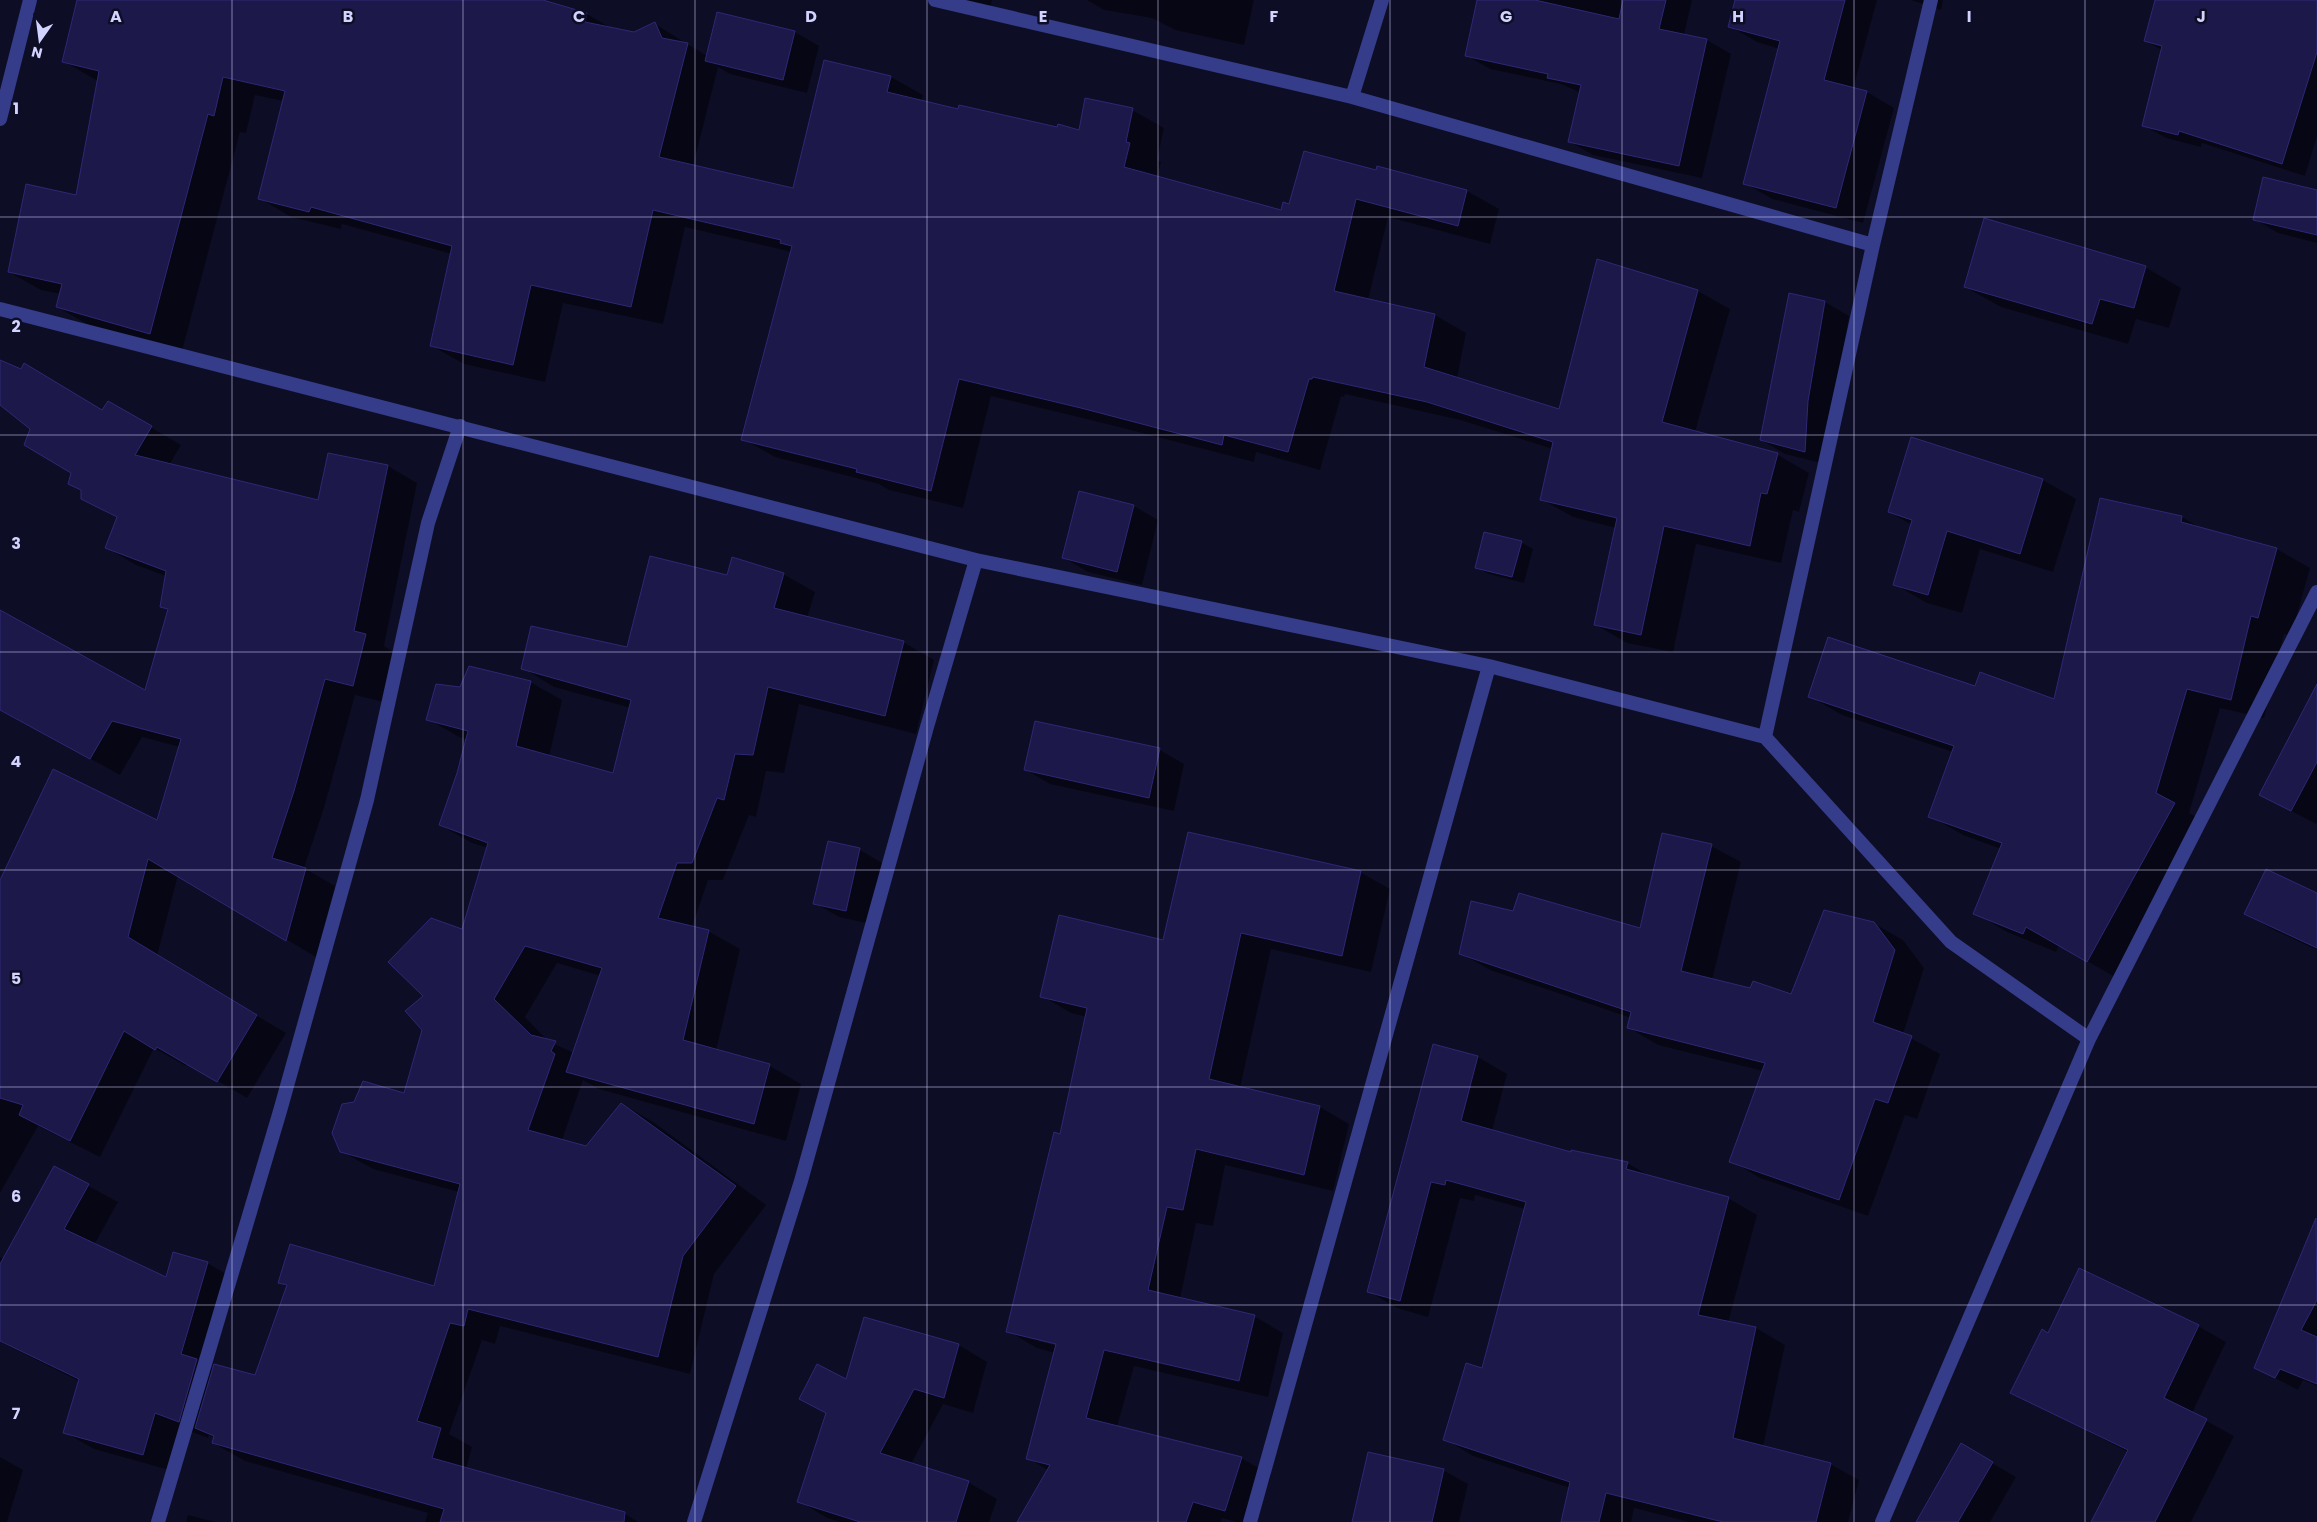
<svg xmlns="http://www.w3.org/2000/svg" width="2317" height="1522" font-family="Poppins,sans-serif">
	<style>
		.shadow { fill: #0007; fill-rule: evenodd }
		.building { fill: #1c1849; stroke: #2e2876 }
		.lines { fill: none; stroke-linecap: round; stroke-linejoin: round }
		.minor { stroke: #353c89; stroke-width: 14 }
		.grid { fill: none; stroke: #d3d3ff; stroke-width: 1; stroke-opacity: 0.55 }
		.grid-label { font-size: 16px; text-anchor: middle; font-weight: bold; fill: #d3d3ff; stroke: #0e0d26; stroke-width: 5; stroke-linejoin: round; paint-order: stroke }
	</style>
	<rect width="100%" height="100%" fill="#0e0d26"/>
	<path class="shadow" d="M78 0H537L587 14 611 28 634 33 655 24 707 56 718 13 795 32 819 46 807 93 730 74 718 67 693 166 794 190 825 61 891 77 923 95 921 102 1058 128 1079 131 1132 110 1164 128 1157 160 1161 162 1157 177 1282 211 1290 205 1376 172 1378 167 1467 191 1499 209 1490 244 1388 217 1368 300 1435 315 1466 333 1457 378 1560 411 1598 261 1698 291 1730 309 1695 432 1778 455 1809 473 1799 512 1793 510 1781 563 1696 544 1673 652 1627 643 1596 625 1616 528 1573 517 1541 499 1553 449 1460 420 1345 394 1344 397 1341 396 1320 470 1256 452 1254 462 1115 426 991 396 963 508 889 490 879 484 775 457 743 439 792 252 685 227 663 324 563 303 545 382 464 364 432 346 452 254 342 224 341 229 291 217 259 198 283 101 255 95 246 133 240 132 182 351 89 325 57 307 61 294 41 290 9 272 77 196 98 81 63 61Z
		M957 0H992L990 7Z
		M1087 0H1254L1244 45 1175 30 1152 18 1104 10Z
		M1478 0H1692L1684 35 1707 40 1731 54 1702 178 1593 155 1570 142 1581 93 1561 84 1490 69 1466 55Z
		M1737 0H1877L1853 89 1867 92 1894 108 1863 223 1772 199 1745 183 1780 49 1757 42 1729 26Z
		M1911 0H1943L1941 10Z
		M2157 0H2317V136L2305 176 2202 143 2201 147 2166 138 2143 125 2162 50 2146 41Z
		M2317 191V243L2278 233 2254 219Z
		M2145 267 2181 288 2169 328 2136 319 2128 344 2001 307 1965 287Z
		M1790 295 1825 302 1849 316 1832 415 1829 465 1785 454 1761 440Z
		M108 402 181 445 169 465 319 502 388 466 417 483 384 646 395 653 383 702 355 695 324 808 304 868 335 886 316 957 178 875 157 956 286 1033 247 1098 187 1063 186 1066 154 1048 100 1157 38 1126 0 1193V883L158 822 180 747 142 737 120 775 0 709V611L146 692 168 610 162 606 166 576 136 565 107 548 118 519 82 498 103 411Z
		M1912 439 2043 480 2076 499 2053 572 1980 549 1962 613 1927 603 1894 584 1912 525 1889 512Z
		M1134 506 1158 520 1142 585 1088 572 1064 558Z
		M2182 517 2202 529 2277 549 2310 568 2291 636 2284 634 2264 718 2220 708 2189 813 2207 823 2120 980 2059 945 2056 952 2007 932 1975 913 2001 849 1963 835 1930 816 1953 752 1842 715 1809 696 1976 687 2055 701Z
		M1521 542 1533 549 1524 583 1489 574 1477 568Z
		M783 574 815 592 807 618 903 642 934 660 916 734 799 704 784 773 766 771 756 817 749 815 723 880H708L692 927 708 931 740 949 716 1051 770 1066 801 1084 786 1141 599 1089 583 1080 562 1140 587 1147 622 1104 653 1122 766 1205 714 1274 690 1374 500 1326 495 1344 482 1340 449 1434 472 1447 466 1469 622 1512 638 1522H425L428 1513 245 1461 213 1443 215 1438 209 1435 208 1438 184 1429 173 1471 94 1449 64 1432 79 1381 0 1342V1257L4 1259 54 1167 118 1202 94 1245 167 1279 207 1263 237 1280 211 1368 214 1370 256 1377 287 1287 279 1282 435 1288 459 1192 373 1169 341 1151 405 1094 423 1030 425 996 463 931 488 848 472 843 440 825 458 774 468 740 459 737 428 719 461 688 530 682 562 700 549 757 614 774 631 708 554 687 523 668 628 649 728 577ZM557 963 601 976 574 1053 548 1041 525 1017Z
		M1036 722 1160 750 1184 764 1174 811 1050 784 1026 770Z
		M2317 736V822L2316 824 2260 794Z
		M828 843 860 850 884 864 870 924 839 917 815 903Z
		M1711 846 1741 862 1712 980 1751 990 1792 996 1873 923 1903 940 1924 968 1903 1034 1940 1054 1917 1119 1905 1115 1868 1216 1760 1178 1731 1161 1763 1071 1658 1045 1629 1028 1631 1018 1490 970 1460 953 1514 913 1641 929Z
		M1360 872 1390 889 1371 972 1271 949 1240 1088 1320 1107 1349 1124 1333 1191 1225 1165 1213 1226 1196 1223 1180 1299 1254 1316 1283 1333 1268 1397 1134 1366 1117 1427 1241 1458 1271 1475 1256 1522H1236L1222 1518 1221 1522H1035L1049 1471 1028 1458 1055 1353 1037 1348 1008 1331 1061 1135 1087 1017 1071 1013 1042 996 1164 941ZM1038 1338 1063 1345 1062 1347 1038 1341Z
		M2317 894V950L2274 930 2246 914Z
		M1434 1046 1478 1057 1507 1074 1492 1131 1572 1154 1627 1163 1652 1177 1728 1198 1757 1215 1728 1323 1756 1328 1785 1345 1763 1447 1830 1464 1859 1480 1848 1522H1689L1634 1508 1631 1522H1562L1570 1488 1473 1456 1445 1439 1483 1370 1525 1209 1475 1195 1474 1201 1460 1198 1428 1317 1397 1308 1368 1291Z
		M2317 1229V1386L2303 1380 2298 1390 2256 1368 2288 1289 2286 1288Z
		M865 1318 959 1345 987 1362 973 1413 943 1404 911 1464 968 1482 997 1499 989 1522H840L827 1518 799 1501 827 1414 800 1398 847 1381Z
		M2198 1326 2226 1342 2192 1413 2234 1436 2191 1522H2092L2128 1452 2012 1392 2049 1334Z
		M1961 1445 2016 1477 1990 1522H1940Z
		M0 1457 23 1470 7 1522H0Z
		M1443 1470 1468 1484 1459 1522H1354Z
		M188 1515 216 1522H186Z"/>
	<path class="building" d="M77 0H543L587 13 585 22 634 32 655 22 662 38 688 43 659 157 793 188 824 60 891 76 887 92 958 109 959 105 1057 127 1058 124 1079 130 1085 98 1133 108 1126 142 1130 143 1124 167 1281 210 1283 202 1289 204 1304 151 1376 170 1377 166 1467 190 1458 226 1356 199 1334 291 1435 314 1424 367 1559 409 1597 259 1698 290 1662 422 1778 453 1767 494 1761 493 1750 546 1664 526 1641 635 1594 625 1617 518 1540 500 1553 442 1427 402 1313 377 1312 379H1309L1288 452 1224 435 1222 445 1081 408 959 379 931 491 856 472 857 469 741 440 792 246 780 243 781 240 653 210 631 307 531 285 513 365 430 346 452 246 311 207 309 212 258 199 285 91 223 77 214 116 208 114 150 334 56 307 62 284 8 272 26 184 76 195 99 71 62 62Z
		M1477 0H1535L1619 19 1623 0H1666L1659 29 1707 39 1679 166 1568 142 1581 85 1547 78 1548 74 1465 56Z
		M1735 0H1845L1824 80 1867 91 1836 208 1743 184 1780 41 1728 27Z
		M2155 0H2317V52L2282 164 2179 131 2178 135 2142 126 2162 46 2144 41Z
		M717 12 795 31 783 80 705 61Z
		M2263 177 2317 190V235L2253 220Z
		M1984 218 2146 266 2134 308 2100 299 2092 324 1964 287Z
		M1789 293 1825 301 1808 401 1805 452 1760 440Z
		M0 360 21 369 24 363 102 410 108 401 152 426 135 455 318 500 328 453 388 465 354 631 366 634 353 686 325 679 294 791 272 858 306 868 286 941 148 859 128 937 257 1015 217 1082 157 1047 155 1050 124 1031 70 1141 19 1115 23 1105 0 1098V880L53 769 157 820 181 739 112 721 90 759 0 710V610L145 690 168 609 160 607 166 571 105 548 117 517 81 499V490L68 484 71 473 24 445 30 429 0 405Z
		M1911 437 2043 479 2020 554 1947 531 1928 595 1893 585 1912 520 1888 512Z
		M1079 491 1134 505 1117 572 1062 558Z
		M2100 498 2182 516 2181 522 2277 548 2258 618 2251 616 2231 700 2187 689 2156 793 2175 803 2087 962 2026 927 2023 934 1973 914 2002 843 1928 817 1954 746 1808 697 1828 637 1975 686 1980 672 2054 699Z
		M1484 532 1522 541 1512 577 1475 568Z
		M650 556 727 575 732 557 784 573 774 608 904 641 885 716 768 687 753 755 735 754 724 800 717 798 692 863H677L658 918 709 930 683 1040 770 1064 754 1124 566 1072 602 968 525 946 494 999 531 1035 556 1041 551 1051 555 1054 528 1130 586 1146 621 1103 736 1186 683 1256 658 1357 468 1309 464 1326 450 1323 417 1421 441 1428 432 1458 625 1512 624 1522H440L444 1509 212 1443 214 1436 195 1428 214 1364 255 1375 287 1285 278 1283 290 1244 434 1286 460 1184 340 1152 332 1133 342 1104 354 1102 363 1081 404 1093 422 1030 405 1011 423 996 388 962 431 918 462 929 488 843 439 825 457 773 468 731 426 720 436 684 460 687 469 666 531 681 516 746 613 773 631 700 521 669 531 626 627 647Z
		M2317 684V762L2291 811 2259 795Z
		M1035 721 1160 748 1149 798 1024 770Z
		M1188 832 1361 871 1342 956 1241 933 1209 1079 1320 1106 1304 1175 1196 1149 1183 1210 1167 1207 1148 1290 1255 1315 1239 1381 1104 1350 1086 1418 1242 1457 1225 1511 1193 1502 1186 1522H1017L1050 1465 1026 1459 1056 1344 1006 1332 1054 1132 1060 1134 1087 1008 1040 997 1059 915 1163 940Z
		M1662 833 1712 844 1681 971 1750 988 1753 981 1791 994 1824 910 1874 922 1895 950 1873 1022 1912 1036 1888 1103 1875 1099 1839 1200 1729 1162 1765 1063 1627 1028 1631 1012 1459 954 1471 901 1513 911 1519 893 1640 928Z
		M828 841 860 848 846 911 813 904Z
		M2266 869 2317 893V948L2244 914Z
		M1433 1044 1478 1056 1461 1121 1571 1152V1150L1628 1162 1626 1169 1729 1197 1698 1315 1756 1327 1733 1438 1831 1463 1816 1522H1723L1606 1493 1599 1522H1561L1570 1482 1443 1440 1466 1363 1482 1368 1526 1202 1446 1180 1445 1185 1431 1182 1400 1301 1367 1292Z
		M54 1166 89 1184 64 1229 166 1277 173 1252 208 1262 181 1354 197 1359 179 1422 155 1413 143 1455 63 1433 79 1379 0 1341V1264Z
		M2316 1218 2317 1300 2301 1330 2317 1337V1384L2280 1369 2275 1378 2254 1368Z
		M2079 1268 2199 1325 2164 1398 2207 1419 2155 1522H2091L2128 1450 2010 1393 2042 1329 2048 1333Z
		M864 1317 959 1344 944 1398 914 1389 880 1453 969 1481 956 1522H860L797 1502 826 1413 799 1399 817 1364 846 1379Z
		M1961 1443 1993 1462 1958 1522H1916Z
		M1368 1452 1444 1469 1432 1522H1352Z"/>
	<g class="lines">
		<path class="minor" d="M935 0 1352 97 1873 245
			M1352 97 1382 0
			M0 119 30 0
			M0 309 976 560 1489 666 1765 737 1951 942 2089 1039
			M1765 737 1873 245 1931 0
			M158 1522 280 1111 367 800 428 523 460 426
			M694 1522 801 1181 927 727 976 560
			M1250 1522 1489 666
			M1882 1522 2089 1039 2317 592"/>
	</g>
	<path class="grid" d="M232 0V1522M463 0V1522M695 0V1522M927 0V1522M1158 0V1522M1390 0V1522M1622 0V1522M1854 0V1522M2085 0V1522M0 217H2317M0 435H2317M0 652H2317M0 870H2317M0 1087H2317M0 1305H2317"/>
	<g class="grid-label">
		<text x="116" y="22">A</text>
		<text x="348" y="22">B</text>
		<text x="579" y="22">C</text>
		<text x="811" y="22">D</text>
		<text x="1043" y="22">E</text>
		<text x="1274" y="22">F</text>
		<text x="1506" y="22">G</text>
		<text x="1738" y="22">H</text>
		<text x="1969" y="22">I</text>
		<text x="2201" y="22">J</text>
		<text x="16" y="114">1</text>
		<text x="16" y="332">2</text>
		<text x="16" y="549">3</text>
		<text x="16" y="767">4</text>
		<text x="16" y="984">5</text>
		<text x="16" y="1202">6</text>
		<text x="16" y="1419">7</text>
	</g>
	<g transform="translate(40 40) rotate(194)" stroke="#0e0d26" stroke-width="4" paint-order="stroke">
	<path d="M0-4L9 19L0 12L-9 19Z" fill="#d3d3ff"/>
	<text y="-8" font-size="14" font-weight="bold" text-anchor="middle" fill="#d3d3ff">N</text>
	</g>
</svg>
